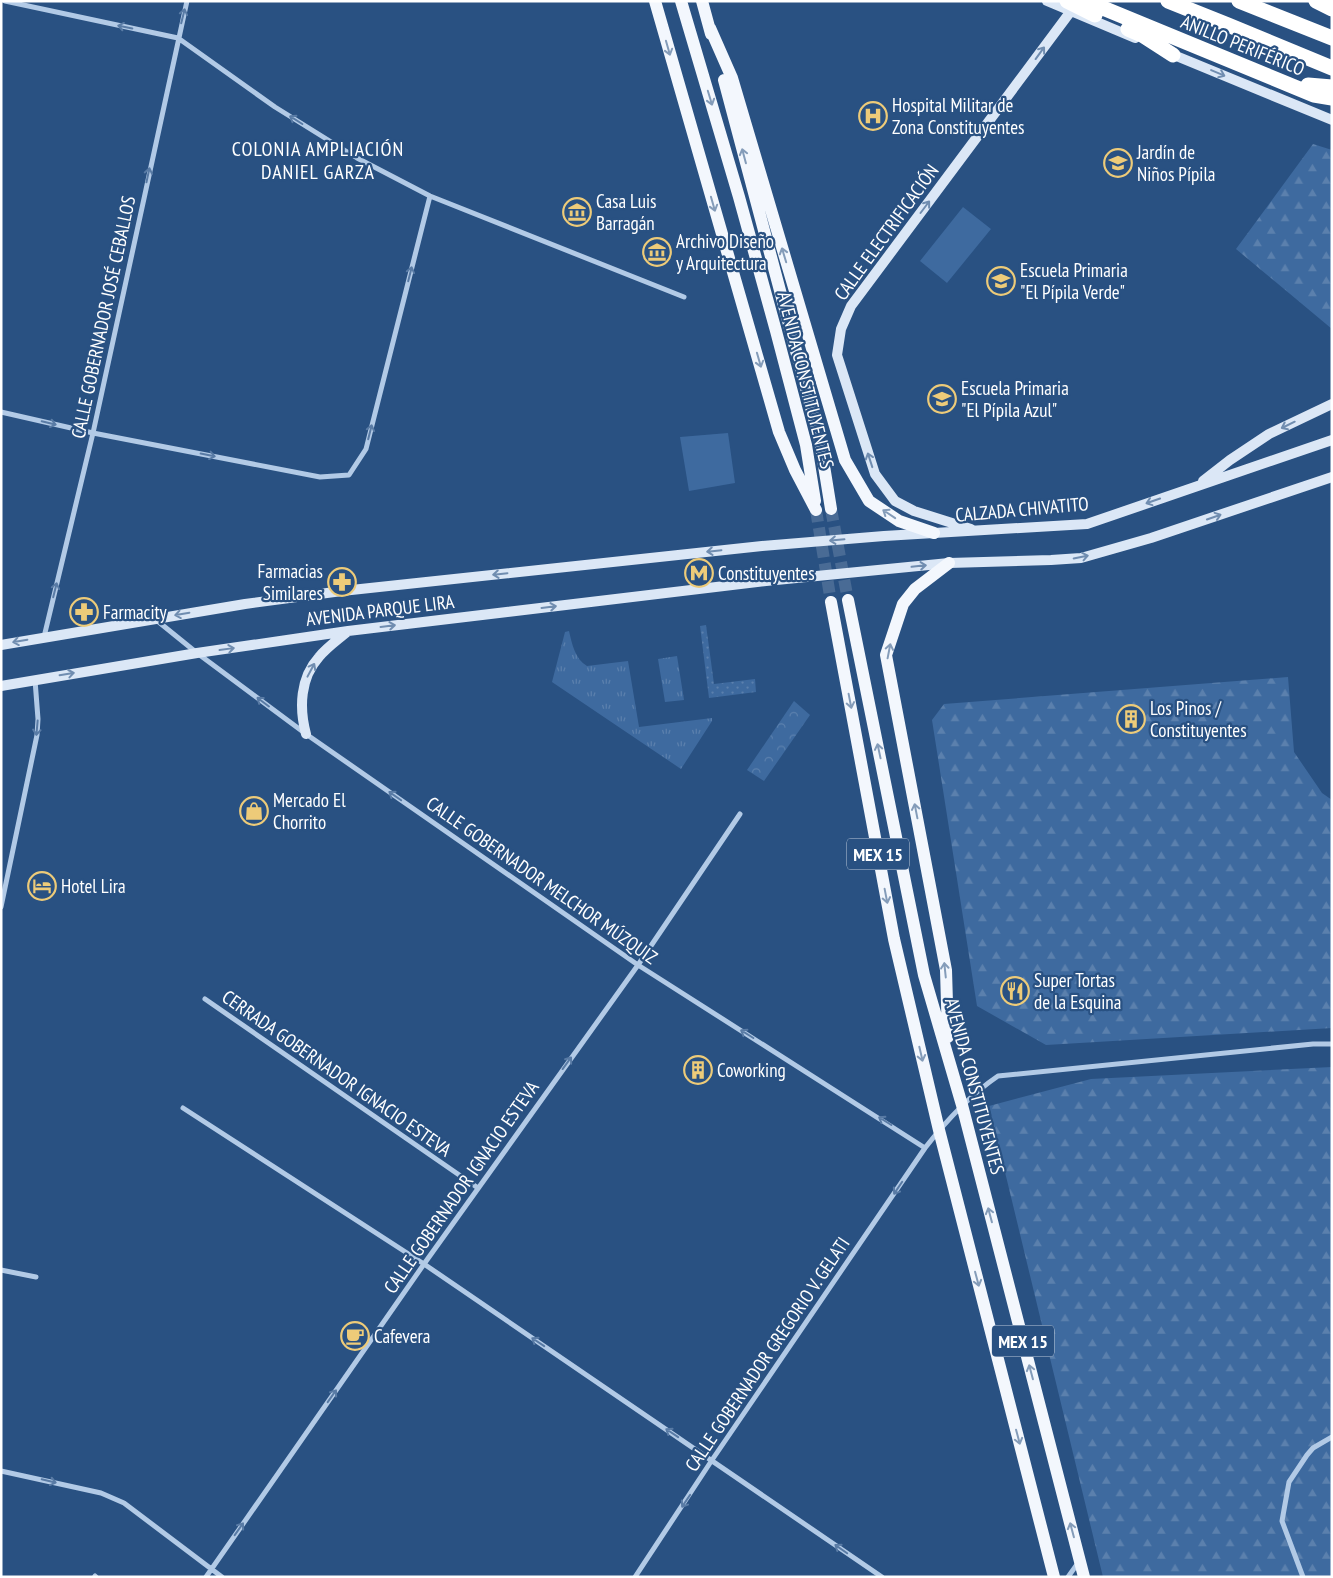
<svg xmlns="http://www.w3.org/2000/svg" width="1333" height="1578" font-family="'PT Sans Narrow',sans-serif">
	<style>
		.grass { fill: url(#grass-tufts) }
		.forest { fill: url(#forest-firs) }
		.park { fill: url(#park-crowns) }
		.garden { fill: url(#garden-dots) }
		.pitch { fill: #3e6a9f }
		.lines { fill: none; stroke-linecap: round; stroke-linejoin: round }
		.primary-tunnel { stroke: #496b95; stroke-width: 12; stroke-dasharray: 12 6; stroke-linecap: butt }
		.street { stroke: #b2cae6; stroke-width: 5 }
		.secondary { stroke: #dbe7f6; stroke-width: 10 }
		.primary { stroke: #f3f7fd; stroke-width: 12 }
		.highway { stroke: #fff; stroke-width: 15 }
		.oneway { stroke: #597ba5 }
		.oneway2 { stroke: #849cb9 }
		.oneway3 { stroke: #708db0 }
		.labels { text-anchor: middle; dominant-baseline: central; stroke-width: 4.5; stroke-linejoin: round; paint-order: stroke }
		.shield { fill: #295182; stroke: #bfcbda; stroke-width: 1 }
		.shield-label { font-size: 18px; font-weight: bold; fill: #fff }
		.street-label { font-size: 19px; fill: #fff; stroke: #295182 }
		.poi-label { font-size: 19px; fill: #fff; stroke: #295182; text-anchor: start }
		.neighbourhood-label { font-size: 20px; letter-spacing: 1px; fill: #fff; stroke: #295182 }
	</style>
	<defs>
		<pattern id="grass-tufts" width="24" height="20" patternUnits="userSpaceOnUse" patternTransform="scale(1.25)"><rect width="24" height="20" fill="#3e6a9f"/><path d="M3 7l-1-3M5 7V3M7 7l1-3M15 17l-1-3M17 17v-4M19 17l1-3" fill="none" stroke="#5b80ad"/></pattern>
		<pattern id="forest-firs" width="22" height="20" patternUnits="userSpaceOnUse" patternTransform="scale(1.25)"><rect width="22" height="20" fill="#3e6a9f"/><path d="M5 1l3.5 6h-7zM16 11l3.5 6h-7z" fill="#5b80ad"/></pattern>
		<pattern id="park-crowns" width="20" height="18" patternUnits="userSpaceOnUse" patternTransform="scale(1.25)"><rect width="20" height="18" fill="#3e6a9f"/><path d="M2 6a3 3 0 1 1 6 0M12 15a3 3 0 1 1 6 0" fill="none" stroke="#5b80ad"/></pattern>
		<pattern id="garden-dots" width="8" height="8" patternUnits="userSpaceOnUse" patternTransform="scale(1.25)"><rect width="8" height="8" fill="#3e6a9f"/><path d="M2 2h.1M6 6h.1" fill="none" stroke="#5b80ad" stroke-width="1.8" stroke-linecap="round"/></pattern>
	</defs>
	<rect width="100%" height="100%" fill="#295182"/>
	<path class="grass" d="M569 631C572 644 575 659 587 666L628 661 639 727 712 718V721L681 769 552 682 565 632Z
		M677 656 684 700 665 702 658 659Z"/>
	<path class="forest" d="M1313 144 1332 150V329L1236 249Z
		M1288 677 1294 752 1322 793 1332 800V1028L1046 1045 977 1006 932 720 944 704Z
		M1332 1067V1577H1103L989 1106 1091 1079Z"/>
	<path class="park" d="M794 701 810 715 764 781 747 770Z"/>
	<path class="garden" d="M706 625 714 684 755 679 756 692 709 698 700 626Z"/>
	<path class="pitch" d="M963 207 991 229 947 283 920 261Z
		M728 433 735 483 689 491 680 437Z"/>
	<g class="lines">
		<path class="primary-tunnel" d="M831 509 848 600
			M816 510 831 602"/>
		<path class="street" d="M5 1 178 38 275 107 357 158 430 196 684 297
			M1 412 93 433 320 477 349 475 366 449 430 196
			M155 619 197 653 306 734 638 965 925 1148
			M44 637 93 433 187 1
			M1 907 37 735 38 719 35 680
			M205 999 478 1188
			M183 1108 424 1264 882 1577
			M1 1270 36 1277
			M1 1471 101 1493 124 1503 222 1577
			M95 1576 96 1577
			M206 1577 424 1264 638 965 740 814
			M635 1577 712 1460 925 1148C946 1121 970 1095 998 1076L1313 1044H1332
			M1068 1577 1078 1563
			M1303 1577 1282 1521 1289 1482 1307 1455 1313 1448 1332 1437"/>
		<path class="secondary" d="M1047 1 1135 38
			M1169 53 1332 120
			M1203 481 1230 460 1269 434 1332 404
			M971 529 914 511 895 501 875 474 837 355 841 329 851 306 1071 11
			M1 645 245 604 342 591 762 546 884 536 1087 524 1332 440
			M1 686 197 653 348 631 766 581 949 563 1051 560 1081 558 1151 538 1332 477
			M306 734C299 708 300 678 319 657 327 647 339 639 348 631"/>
		<path class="primary" d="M655 1 779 432 795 470 816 510
			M681 1 739 197 776 331 806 445 815 501
			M702 1 711 34
			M710 28 732 78 845 460 869 501 899 521 934 533
			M724 80 820 441 831 509
			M848 600 924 975 962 1105 1084 1577
			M831 602 894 939 939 1130 1054 1577
			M948 1037 946 970 886 655 903 604 915 589 949 563"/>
		<path class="highway" d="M1067 1 1095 15
			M1086 1 1314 95 1332 98
			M1168 1 1228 25 1332 68
			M1239 1 1332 38
			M1316 1 1332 9
			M1128 29 1142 35 1173 55
			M1308 85 1332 87"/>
	</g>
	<defs><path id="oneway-shaft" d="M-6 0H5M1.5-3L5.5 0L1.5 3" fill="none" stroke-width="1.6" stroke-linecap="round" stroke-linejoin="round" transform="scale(1.25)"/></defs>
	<g class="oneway">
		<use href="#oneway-shaft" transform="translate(183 16) rotate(-76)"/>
		<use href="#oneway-shaft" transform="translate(125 27) rotate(-168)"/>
		<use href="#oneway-shaft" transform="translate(296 120) rotate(-148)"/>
		<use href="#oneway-shaft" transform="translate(148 175) rotate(-78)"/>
		<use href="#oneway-shaft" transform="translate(410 274) rotate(-76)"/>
		<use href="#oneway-shaft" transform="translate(49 423) rotate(13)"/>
		<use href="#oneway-shaft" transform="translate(370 432) rotate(-76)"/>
		<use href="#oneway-shaft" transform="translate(208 455) rotate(11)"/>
		<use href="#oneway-shaft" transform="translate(55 590) rotate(-76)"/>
		<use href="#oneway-shaft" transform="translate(263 702) rotate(-143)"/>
		<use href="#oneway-shaft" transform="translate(37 728) rotate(95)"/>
		<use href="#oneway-shaft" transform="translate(395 796) rotate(-145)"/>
		<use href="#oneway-shaft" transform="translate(747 1034) rotate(-148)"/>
		<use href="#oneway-shaft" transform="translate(567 1063) rotate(-54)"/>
		<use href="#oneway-shaft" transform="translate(885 1121) rotate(-148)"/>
		<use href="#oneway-shaft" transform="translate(898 1188) rotate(124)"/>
		<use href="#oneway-shaft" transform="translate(538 1342) rotate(-146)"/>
		<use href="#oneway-shaft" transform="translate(332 1396) rotate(-55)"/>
		<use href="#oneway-shaft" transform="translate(672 1433) rotate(-146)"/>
		<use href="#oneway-shaft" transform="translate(49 1481) rotate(13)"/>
		<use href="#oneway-shaft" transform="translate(686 1501) rotate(124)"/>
		<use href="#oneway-shaft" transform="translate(239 1529) rotate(-55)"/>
		<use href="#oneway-shaft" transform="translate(841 1549) rotate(-145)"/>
	</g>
	<g class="oneway2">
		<use href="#oneway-shaft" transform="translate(668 48) rotate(74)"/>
		<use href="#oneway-shaft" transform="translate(710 98) rotate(73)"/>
		<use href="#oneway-shaft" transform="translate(744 156) rotate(-105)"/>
		<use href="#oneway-shaft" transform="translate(713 204) rotate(74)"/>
		<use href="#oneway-shaft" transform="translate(784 255) rotate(-107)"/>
		<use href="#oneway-shaft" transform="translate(759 360) rotate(74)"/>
		<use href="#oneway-shaft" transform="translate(889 514) rotate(-146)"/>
		<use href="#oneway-shaft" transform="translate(889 651) rotate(-79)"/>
		<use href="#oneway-shaft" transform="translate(850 701) rotate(79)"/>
		<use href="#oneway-shaft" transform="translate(879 751) rotate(-102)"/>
		<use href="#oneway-shaft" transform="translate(916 811) rotate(-101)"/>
		<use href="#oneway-shaft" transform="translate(886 896) rotate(79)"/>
		<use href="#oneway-shaft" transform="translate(945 970) rotate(-96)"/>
		<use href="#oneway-shaft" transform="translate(921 1054) rotate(77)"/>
		<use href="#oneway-shaft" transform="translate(990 1215) rotate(-105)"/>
		<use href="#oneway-shaft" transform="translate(977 1279) rotate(75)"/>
		<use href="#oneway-shaft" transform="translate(1031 1372) rotate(-105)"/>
		<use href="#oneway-shaft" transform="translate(1018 1437) rotate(75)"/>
		<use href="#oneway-shaft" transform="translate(1072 1530) rotate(-105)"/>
	</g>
	<g class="oneway3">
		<use href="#oneway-shaft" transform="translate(1040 53) rotate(-54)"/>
		<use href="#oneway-shaft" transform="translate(1218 73) rotate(23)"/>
		<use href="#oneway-shaft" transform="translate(925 207) rotate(-53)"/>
		<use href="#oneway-shaft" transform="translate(1288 425) rotate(154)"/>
		<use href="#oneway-shaft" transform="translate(870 460) rotate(-108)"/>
		<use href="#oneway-shaft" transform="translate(1153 501) rotate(161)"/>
		<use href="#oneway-shaft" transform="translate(1214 517) rotate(-19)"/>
		<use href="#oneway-shaft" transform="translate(837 540) rotate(175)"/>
		<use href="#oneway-shaft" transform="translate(714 551) rotate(174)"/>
		<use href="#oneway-shaft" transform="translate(1081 557) rotate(-11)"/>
		<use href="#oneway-shaft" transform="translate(919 566) rotate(-6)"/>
		<use href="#oneway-shaft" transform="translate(500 574) rotate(174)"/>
		<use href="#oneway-shaft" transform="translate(549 607) rotate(-7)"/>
		<use href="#oneway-shaft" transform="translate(182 614) rotate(170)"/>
		<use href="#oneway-shaft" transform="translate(388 626) rotate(-7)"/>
		<use href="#oneway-shaft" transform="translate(20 641) rotate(170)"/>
		<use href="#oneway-shaft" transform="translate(227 649) rotate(-8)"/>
		<use href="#oneway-shaft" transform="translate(311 670) rotate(-62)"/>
		<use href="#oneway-shaft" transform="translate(67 674) rotate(-9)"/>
	</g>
	<defs>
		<symbol id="hospital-ring" viewBox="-11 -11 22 22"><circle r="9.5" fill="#295182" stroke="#edcb79" stroke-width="1.5"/><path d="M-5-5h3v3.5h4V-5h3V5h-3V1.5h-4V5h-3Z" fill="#edcb79"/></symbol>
		<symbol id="school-ring" viewBox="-11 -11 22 22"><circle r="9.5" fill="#295182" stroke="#edcb79" stroke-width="1.5"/><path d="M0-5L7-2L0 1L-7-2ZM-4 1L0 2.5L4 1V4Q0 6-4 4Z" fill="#edcb79"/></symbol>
		<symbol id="museum-ring" viewBox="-11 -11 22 22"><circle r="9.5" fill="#295182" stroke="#edcb79" stroke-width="1.5"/><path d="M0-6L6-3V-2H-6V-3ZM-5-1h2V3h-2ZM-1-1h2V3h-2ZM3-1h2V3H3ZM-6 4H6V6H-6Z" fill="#edcb79"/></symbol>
		<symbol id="metro-ring" viewBox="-11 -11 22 22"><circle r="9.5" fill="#295182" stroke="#edcb79" stroke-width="1.5"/><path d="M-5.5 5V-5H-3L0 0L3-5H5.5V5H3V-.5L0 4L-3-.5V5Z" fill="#edcb79"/></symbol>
		<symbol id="pharmacy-ring" viewBox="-11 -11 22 22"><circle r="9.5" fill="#295182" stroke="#edcb79" stroke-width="1.5"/><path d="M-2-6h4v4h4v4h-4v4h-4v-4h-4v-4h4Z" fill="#edcb79"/></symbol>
		<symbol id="building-ring" viewBox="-11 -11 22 22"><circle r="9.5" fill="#295182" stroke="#edcb79" stroke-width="1.5"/><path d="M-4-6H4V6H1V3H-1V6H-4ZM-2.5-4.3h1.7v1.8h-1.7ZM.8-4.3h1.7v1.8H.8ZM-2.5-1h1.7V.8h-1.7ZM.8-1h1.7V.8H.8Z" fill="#edcb79"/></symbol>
		<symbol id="shop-ring" viewBox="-11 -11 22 22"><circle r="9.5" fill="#295182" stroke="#edcb79" stroke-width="1.5"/><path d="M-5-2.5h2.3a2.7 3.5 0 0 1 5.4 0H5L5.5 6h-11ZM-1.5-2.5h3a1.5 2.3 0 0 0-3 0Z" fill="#edcb79"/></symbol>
		<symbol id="hotel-ring" viewBox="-11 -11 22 22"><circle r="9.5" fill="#295182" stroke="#edcb79" stroke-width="1.5"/><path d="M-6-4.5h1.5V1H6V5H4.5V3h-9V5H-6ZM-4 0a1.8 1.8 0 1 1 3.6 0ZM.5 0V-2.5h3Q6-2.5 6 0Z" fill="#edcb79"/></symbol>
		<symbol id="restaurant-ring" viewBox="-11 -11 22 22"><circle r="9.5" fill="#295182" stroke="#edcb79" stroke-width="1.5"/><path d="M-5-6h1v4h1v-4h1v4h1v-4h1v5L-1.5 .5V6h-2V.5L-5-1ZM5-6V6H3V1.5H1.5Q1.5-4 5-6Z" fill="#edcb79"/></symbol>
		<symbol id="cafe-ring" viewBox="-11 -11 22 22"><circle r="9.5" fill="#295182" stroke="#edcb79" stroke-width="1.5"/><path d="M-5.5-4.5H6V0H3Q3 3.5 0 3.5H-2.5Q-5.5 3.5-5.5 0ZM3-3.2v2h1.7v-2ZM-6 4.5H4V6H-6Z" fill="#edcb79"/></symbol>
	</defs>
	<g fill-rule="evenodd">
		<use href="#hospital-ring" x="857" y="100" width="32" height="32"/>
		<use href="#school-ring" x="1102" y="147" width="32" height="32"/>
		<use href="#museum-ring" x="561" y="196" width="32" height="32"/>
		<use href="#museum-ring" x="641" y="236" width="32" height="32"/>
		<use href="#school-ring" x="985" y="265" width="32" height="32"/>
		<use href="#school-ring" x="926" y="383" width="32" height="32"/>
		<use href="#metro-ring" x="683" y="557" width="32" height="32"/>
		<use href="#pharmacy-ring" x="326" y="566" width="32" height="32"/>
		<use href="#pharmacy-ring" x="68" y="596" width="32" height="32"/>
		<use href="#building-ring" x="1115" y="703" width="32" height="32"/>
		<use href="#shop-ring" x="238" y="795" width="32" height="32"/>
		<use href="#hotel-ring" x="26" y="870" width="32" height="32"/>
		<use href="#restaurant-ring" x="999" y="975" width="32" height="32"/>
		<use href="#building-ring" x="682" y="1054" width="32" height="32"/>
		<use href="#cafe-ring" x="339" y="1320" width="32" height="32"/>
	</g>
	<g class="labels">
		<g class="shield">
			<rect x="847" y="838.5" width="62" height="31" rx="4"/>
			<rect x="992" y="1325.5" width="62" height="31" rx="4"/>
		</g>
		<g class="shield-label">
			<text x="878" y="854">MEX 15</text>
			<text x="1023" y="1341">MEX 15</text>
		</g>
		<g class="street-label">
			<text transform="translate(1243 45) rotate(22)">ANILLO PERIFÉRICO</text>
			<text transform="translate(886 232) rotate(-54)">CALLE ELECTRIFICACIÓN</text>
			<text transform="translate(103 317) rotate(-78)">CALLE GOBERNADOR JOSÉ CEBALLOS</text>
			<text transform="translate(806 380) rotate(76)">AVENIDA CONSTITUYENTES</text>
			<text transform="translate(1022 509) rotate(-5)">CALZADA CHIVATITO</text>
			<text transform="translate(380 610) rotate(-7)">AVENIDA PARQUE LIRA</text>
			<text transform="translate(542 880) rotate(35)">CALLE GOBERNADOR MELCHOR MÚZQUIZ</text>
			<text transform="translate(337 1073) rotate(35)">CERRADA GOBERNADOR IGNACIO ESTEVA</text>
			<text transform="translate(975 1086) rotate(75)">AVENIDA CONSTITUYENTES</text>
			<text transform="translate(461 1187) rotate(-55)">CALLE GOBERNADOR IGNACIO ESTEVA</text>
			<text transform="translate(767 1354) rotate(-56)">CALLE GOBERNADOR GREGORIO V. GELATI</text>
		</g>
		<g class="poi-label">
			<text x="892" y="105">Hospital Militar de<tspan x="892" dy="22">Zona Constituyentes</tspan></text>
			<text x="1137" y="152">Jardín de<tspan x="1137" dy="22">Niños Pípila</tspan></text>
			<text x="596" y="201">Casa Luis<tspan x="596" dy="22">Barragán</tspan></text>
			<text x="676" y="241">Archivo Diseño<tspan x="676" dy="22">y Arquitectura</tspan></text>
			<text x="1020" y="270">Escuela Primaria<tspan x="1020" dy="22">"El Pípila Verde"</tspan></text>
			<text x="961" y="388">Escuela Primaria<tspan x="961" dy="22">"El Pípila Azul"</tspan></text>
			<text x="323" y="571" text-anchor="end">Farmacias<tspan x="323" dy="22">Similares</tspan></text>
			<text x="718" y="573">Constituyentes</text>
			<text x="103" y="612">Farmacity</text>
			<text x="1150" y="708">Los Pinos /<tspan x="1150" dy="22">Constituyentes</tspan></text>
			<text x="273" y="800">Mercado El<tspan x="273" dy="22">Chorrito</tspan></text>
			<text x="61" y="886">Hotel Lira</text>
			<text x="1034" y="980">Super Tortas<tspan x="1034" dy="22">de la Esquina</tspan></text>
			<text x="717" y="1070">Coworking</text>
			<text x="374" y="1336">Cafevera</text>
		</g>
		<g class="neighbourhood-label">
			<text x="318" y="149">COLONIA AMPLIACIÓN<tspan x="318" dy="23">DANIEL GARZA</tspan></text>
		</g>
	</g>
	<rect width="1333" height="1578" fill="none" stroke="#ffffff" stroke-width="5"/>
</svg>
